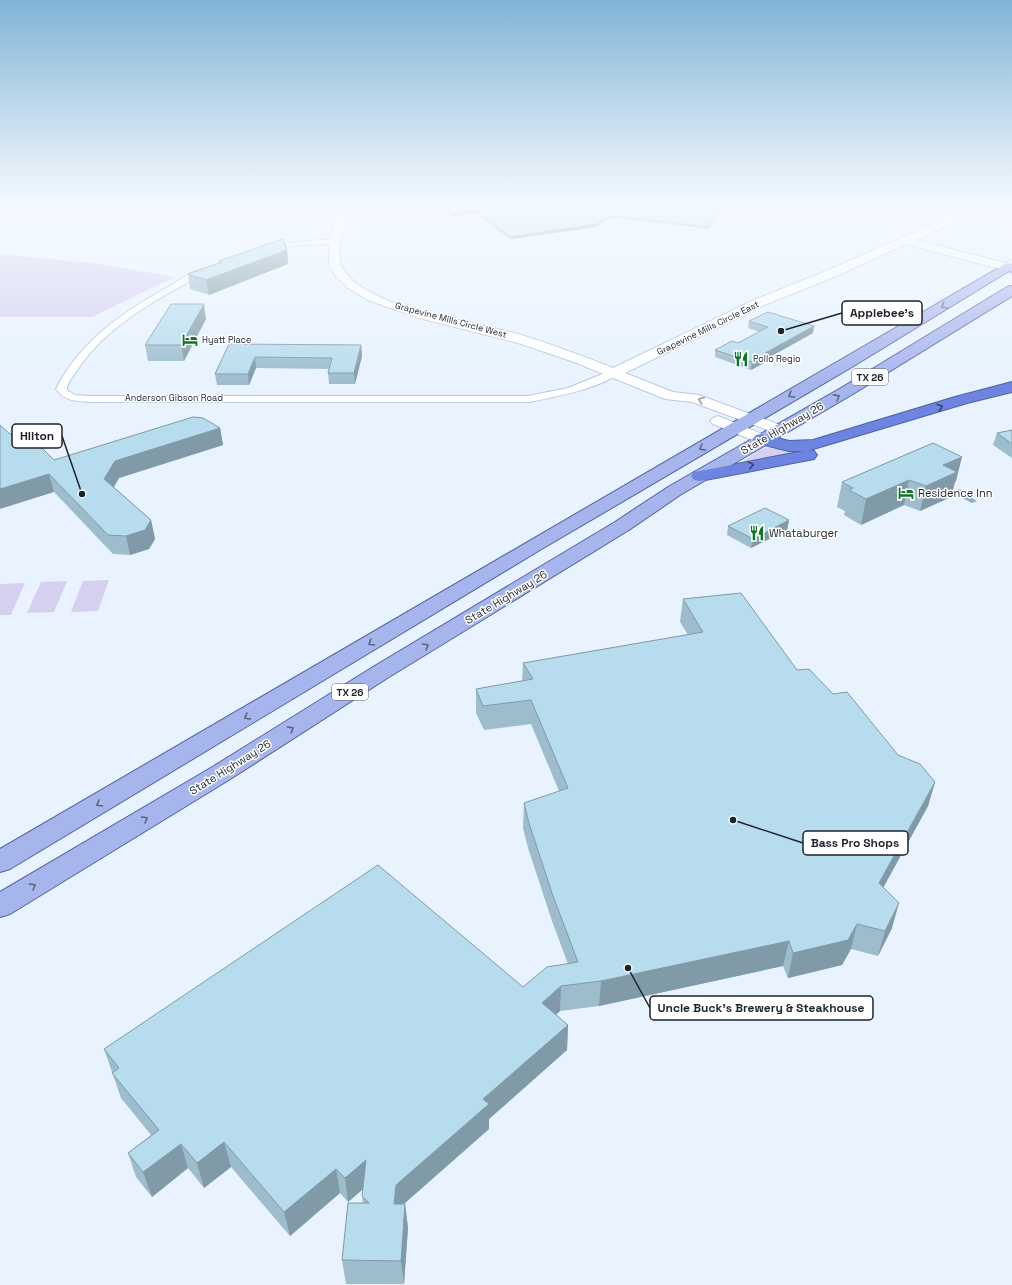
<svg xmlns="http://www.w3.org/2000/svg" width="1012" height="1285" font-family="'Space Grotesk',sans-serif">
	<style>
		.green { fill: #d5d0f0 }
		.water { fill: #89b4bb }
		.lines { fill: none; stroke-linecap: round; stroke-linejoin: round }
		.street-casing { stroke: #b8cadd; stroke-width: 2 }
		.secondary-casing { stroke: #b8cadd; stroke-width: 2 }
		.primary-casing { stroke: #5162a1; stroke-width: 2 }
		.highway-casing { stroke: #5162a1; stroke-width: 2 }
		.street { fill: #fff; fill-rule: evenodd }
		.secondary { fill: #fff; fill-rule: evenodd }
		.primary { fill: #a7b5ed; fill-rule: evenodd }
		.highway { fill: #6d84e1; fill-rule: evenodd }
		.wall { fill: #9dbdcd }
		.shaded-wall { fill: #809aa7 }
		.building { fill: #b7dcee; stroke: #809aa7 }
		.oneway { stroke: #5b6582 }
		.oneway2 { stroke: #999ca0 }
		.oneway3 { stroke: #39456b }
		.labels { text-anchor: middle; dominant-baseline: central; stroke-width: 3; stroke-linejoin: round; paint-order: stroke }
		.far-street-label { font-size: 9px; fill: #1d232b; stroke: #fff }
		.far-poi-label { font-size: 9px; fill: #1d232b; stroke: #fff; text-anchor: start }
		.shield { fill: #fff; stroke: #61656b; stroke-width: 1 }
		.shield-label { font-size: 10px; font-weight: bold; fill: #1d232b }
		.street-label { font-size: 11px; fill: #1d232b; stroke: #fff }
		.poi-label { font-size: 11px; fill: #1d232b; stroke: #fff; text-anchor: start }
		.leader { fill: none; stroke: #1d232b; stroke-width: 1.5 }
		.callout-dot { fill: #1d232b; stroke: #fff; stroke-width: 1.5 }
		.callout { fill: #fff; stroke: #1d232b; stroke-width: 1.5 }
		.callout-label { font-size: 12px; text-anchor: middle; font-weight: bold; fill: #1d232b }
	</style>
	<rect width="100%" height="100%" fill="#e8f3ff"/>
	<path class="green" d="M0 254 92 263 175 277 92 317H0Z
		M761 449 768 448 802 452 742 462Z
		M109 580 98 611 71 612 83 581Z
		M67 581 54 612 27 613 41 582Z
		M25 583 11 615H0V584Z"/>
	<path class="water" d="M959 489 970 494 968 496 977 501 972 503 950 492Z"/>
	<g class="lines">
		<defs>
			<path id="street" d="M336 239H339V243L267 248 263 246 267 244Z
				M205 268 209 270 208 272C160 297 106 325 76 372 73 377 66 384 67 390L75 395 90 396H528L568 388 610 371H616L618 373C606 387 547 399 528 402H90C76 401 64 401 56 389 80 341 124 311 170 286 180 279 193 271 205 268Z"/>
			<path id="secondary" d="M341 204H351C346 221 333 253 343 269 367 308 465 320 507 331 543 341 578 354 613 368L754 300 831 269 944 219 970 204H983L952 223 916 240 1005 263 1012 260V269L1007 271 906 244 839 275 762 306 625 373 673 392 699 395 783 426 786 429 783 432 778 434 692 402 665 399 574 362 518 343 419 318 368 300 348 288 334 274 329 264 330 238Z
				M718 416 767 436 770 439 767 442H757L713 424 710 421 713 418Z"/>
			<path id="primary" d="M1007 263 1012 264V272L1009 271 852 367 540 550 10 869 0 872V849Z
				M1012 286V296L853 394 680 495 629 530 389 677 232 778 10 914 0 917V892L214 766 373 667 615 522 668 487 841 388 1007 287Z"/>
			<path id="highway" d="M1012 382V392L967 403 810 450 814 451 817 455 814 459 700 481 694 480 691 476 694 472 700 471 804 451H789L756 443 753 439 756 435 762 434 789 441 813 440 955 397Z"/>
		</defs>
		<use href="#street" class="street-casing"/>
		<use href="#secondary" class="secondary-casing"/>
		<use href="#primary" class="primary-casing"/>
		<use href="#highway" class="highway-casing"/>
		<use href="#street" class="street"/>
		<use href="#secondary" class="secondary"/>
		<use href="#primary" class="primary"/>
		<use href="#highway" class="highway"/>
	</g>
	<path class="wall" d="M438 204H725L708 229 615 218 605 220 597 227 510 239 475 213 453 216Z
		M287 250 288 264 209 295 190 289 188 274 219 263V261Z
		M206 319 184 361H148L145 345Z
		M749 321 813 333 768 358V361L751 370 715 357V350L738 343 760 332 748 328Z
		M229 344 361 345 362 356 355 384H329L328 373 329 369 256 368 249 385H217L215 374Z
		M220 428 223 445 119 478 114 487 151 520 155 539 149 549 130 555 113 554 54 492 10 434 54 460Z
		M1012 430V458L993 445 997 433Z
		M933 443 956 481 955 482 951 497 920 511 904 505 861 525 844 515 845 511 837 507 842 482Z
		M789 520 787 530 751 548 727 535 728 526Z
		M683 599 797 670 833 694 898 755 935 782 928 806 883 888 892 928 878 956 851 949 842 965 788 978 783 966 599 1006 560 1011 556 1015 568 1025 567 1050 489 1119V1129L404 1204H405L408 1228 404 1284H346L342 1260 363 1203 362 1196 363 1189 348 1202 340 1193 290 1236 231 1167 204 1188 188 1168 152 1197 136 1177 128 1153 151 1135 121 1098 104 1049 523 987 568 964 552 921 528 848 523 828 524 803 559 791 531 724 484 730 476 713V689L522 681 523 663 688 635 680 622Z"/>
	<path class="shaded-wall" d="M723 204H725L708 229V227Z
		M475 211V213L453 216V214Z
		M615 216V218L605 220 597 227 510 239V237Z
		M287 250 288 264 209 295 206 280Z
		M204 304 206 319 184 361 181 345Z
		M814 326 813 333 768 358V361L751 370 752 362 765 353Z
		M361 345 362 356 355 384 354 373Z
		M255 357 256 368 249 385 248 374Z
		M220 428 223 445 119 478 108 496 104 479 115 461Z
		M962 457 956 481 955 482 951 497 920 511 926 486 943 465Z
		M49 474 54 492 0 509V489Z
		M909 480 904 505 861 525 866 499Z
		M151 520 155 539 149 549 130 555 126 536Z
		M789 520 787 530 751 548 753 539Z
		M935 782 928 806 872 908 879 883Z
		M899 903 892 928 878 956 885 931Z
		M857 924 851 949 842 965 788 978 793 953Z
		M789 941 783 966 599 1006 601 981Z
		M561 986 560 1011 541 1028 542 1003Z
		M568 1025 567 1050 489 1119V1129L398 1209 394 1204 396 1185 483 1099Z
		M224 1142 231 1167 204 1188 197 1163Z
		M181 1144 188 1168 152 1197 143 1172Z
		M366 1160 369 1184 348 1202 345 1178Z
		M336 1169 340 1193 290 1236 284 1212Z
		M405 1204 408 1228 404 1284 401 1261Z"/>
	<path class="building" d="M440 204H723L708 227 615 216 605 217 597 224 510 237 475 211 453 214Z
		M283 239 287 250 206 280 188 274 222 262 219 261Z
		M171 304H204L181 345H145Z
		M768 312 814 326 765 353 769 354 752 362 715 350 732 341 738 343 768 327 749 321Z
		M229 344 361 345 354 373H328L332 358 255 357 248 374H215Z
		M193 417 203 418 220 428 115 461 104 479 151 520 145 530 126 536 108 535 49 474 0 489V425L10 434 24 430 54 460Z
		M1012 430V444L997 433Z
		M933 443 962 457 943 465 957 472 926 486 909 480 866 499 849 490 853 488 842 482Z
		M765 508 789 520 753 539 728 526Z
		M741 593 797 670 809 669 833 694 847 692 898 755 920 764 935 782 879 883 899 903 885 931 857 924 848 940 793 953 789 941 601 981 561 986 542 1003 568 1025 483 1099 489 1104 396 1185 394 1204H405L401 1261 342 1260 348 1203H369L362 1196 366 1160 345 1178 336 1169 284 1212 224 1142 197 1163 181 1144 143 1172 128 1153 159 1130 112 1073 119 1068 104 1049 378 865 523 987 547 967 578 962 553 896 529 823 524 803 568 788 531 700 483 706 476 689 533 679 523 663 703 632 683 599Z"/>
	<defs><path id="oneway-chevron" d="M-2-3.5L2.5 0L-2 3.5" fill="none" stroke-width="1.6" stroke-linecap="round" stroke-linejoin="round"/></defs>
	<g class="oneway">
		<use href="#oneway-chevron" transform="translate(944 306) rotate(149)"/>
		<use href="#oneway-chevron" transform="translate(791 395) rotate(150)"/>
		<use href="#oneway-chevron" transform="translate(837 397) rotate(-29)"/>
		<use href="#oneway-chevron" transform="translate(702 448) rotate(149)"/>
		<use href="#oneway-chevron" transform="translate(371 643) rotate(149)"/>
		<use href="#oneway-chevron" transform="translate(426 646) rotate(-31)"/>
		<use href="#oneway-chevron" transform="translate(247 717) rotate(149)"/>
		<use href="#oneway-chevron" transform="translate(291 729) rotate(-32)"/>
		<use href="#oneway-chevron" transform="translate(99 804) rotate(150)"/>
		<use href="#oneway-chevron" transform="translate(145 819) rotate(-31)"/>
		<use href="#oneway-chevron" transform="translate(33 886) rotate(-31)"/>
	</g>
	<use class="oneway2" href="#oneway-chevron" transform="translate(701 400) rotate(-160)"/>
	<g class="oneway3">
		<use href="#oneway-chevron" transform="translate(940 407) rotate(-18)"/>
		<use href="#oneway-chevron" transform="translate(751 465) rotate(-12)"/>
	</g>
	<linearGradient id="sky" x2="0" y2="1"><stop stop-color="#82b4d6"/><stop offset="0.53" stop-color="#f5faff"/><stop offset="1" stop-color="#f5faff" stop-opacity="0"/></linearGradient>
	<rect width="1012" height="384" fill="url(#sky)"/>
	<defs>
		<symbol id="hotel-bare" viewBox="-9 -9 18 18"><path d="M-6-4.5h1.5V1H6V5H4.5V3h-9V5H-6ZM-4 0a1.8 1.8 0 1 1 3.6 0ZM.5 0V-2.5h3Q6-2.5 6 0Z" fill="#0f7627" stroke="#fff" stroke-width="2.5" paint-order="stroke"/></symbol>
		<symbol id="restaurant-bare" viewBox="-9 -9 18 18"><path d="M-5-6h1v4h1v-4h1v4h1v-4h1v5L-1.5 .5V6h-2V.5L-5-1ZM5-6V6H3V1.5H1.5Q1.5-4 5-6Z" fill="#0f7627" stroke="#fff" stroke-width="2.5" paint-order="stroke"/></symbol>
	</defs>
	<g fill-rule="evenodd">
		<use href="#hotel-bare" x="179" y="329" width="22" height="22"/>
		<use href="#restaurant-bare" x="730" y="348" width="22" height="22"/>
		<use href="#hotel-bare" x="895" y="482" width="22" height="22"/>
		<use href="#restaurant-bare" x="746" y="522" width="22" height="22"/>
	</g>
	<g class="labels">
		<g class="far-street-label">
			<text transform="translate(451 320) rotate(15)">Grapevine Mills Circle West</text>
			<text transform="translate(708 328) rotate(-26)">Grapevine Mills Circle East</text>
			<text x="174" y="398">Anderson Gibson Road</text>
		</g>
		<g class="far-poi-label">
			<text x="202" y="340">Hyatt Place</text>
			<text x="753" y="359">Pollo Regio</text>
		</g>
		<g class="shield">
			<rect x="852" y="369" width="36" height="16" rx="3"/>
			<rect x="332" y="684" width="36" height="16" rx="3"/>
		</g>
		<g class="shield-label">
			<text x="870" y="377">TX 26</text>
			<text x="350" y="692">TX 26</text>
		</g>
		<g class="street-label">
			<text transform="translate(782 428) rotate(-30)">State Highway 26</text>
			<text transform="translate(506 597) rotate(-31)">State Highway 26</text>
			<text transform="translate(230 767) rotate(-32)">State Highway 26</text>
		</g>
		<g class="poi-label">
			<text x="918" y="493">Residence Inn</text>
			<text x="769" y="533">Whataburger</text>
		</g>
	</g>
	<path class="leader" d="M781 331L842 313M82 494L62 436M733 820L803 843M628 968L650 1008"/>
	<g class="callout-dot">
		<circle cx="781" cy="331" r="4"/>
		<circle cx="82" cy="494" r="4"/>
		<circle cx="733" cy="820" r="4"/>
		<circle cx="628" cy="968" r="4"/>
	</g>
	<g class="callout">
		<rect x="842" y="301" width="80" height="24" rx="4"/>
		<rect x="12" y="424" width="50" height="24" rx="4"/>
		<rect x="803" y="831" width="105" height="24" rx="4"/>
		<rect x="650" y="996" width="223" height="24" rx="4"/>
	</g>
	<g class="callout-label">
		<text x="882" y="317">Applebee's</text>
		<text x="37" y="440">Hilton</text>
		<text x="855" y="847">Bass Pro Shops</text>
		<text x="761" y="1012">Uncle Buck's Brewery &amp; Steakhouse</text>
	</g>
</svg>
